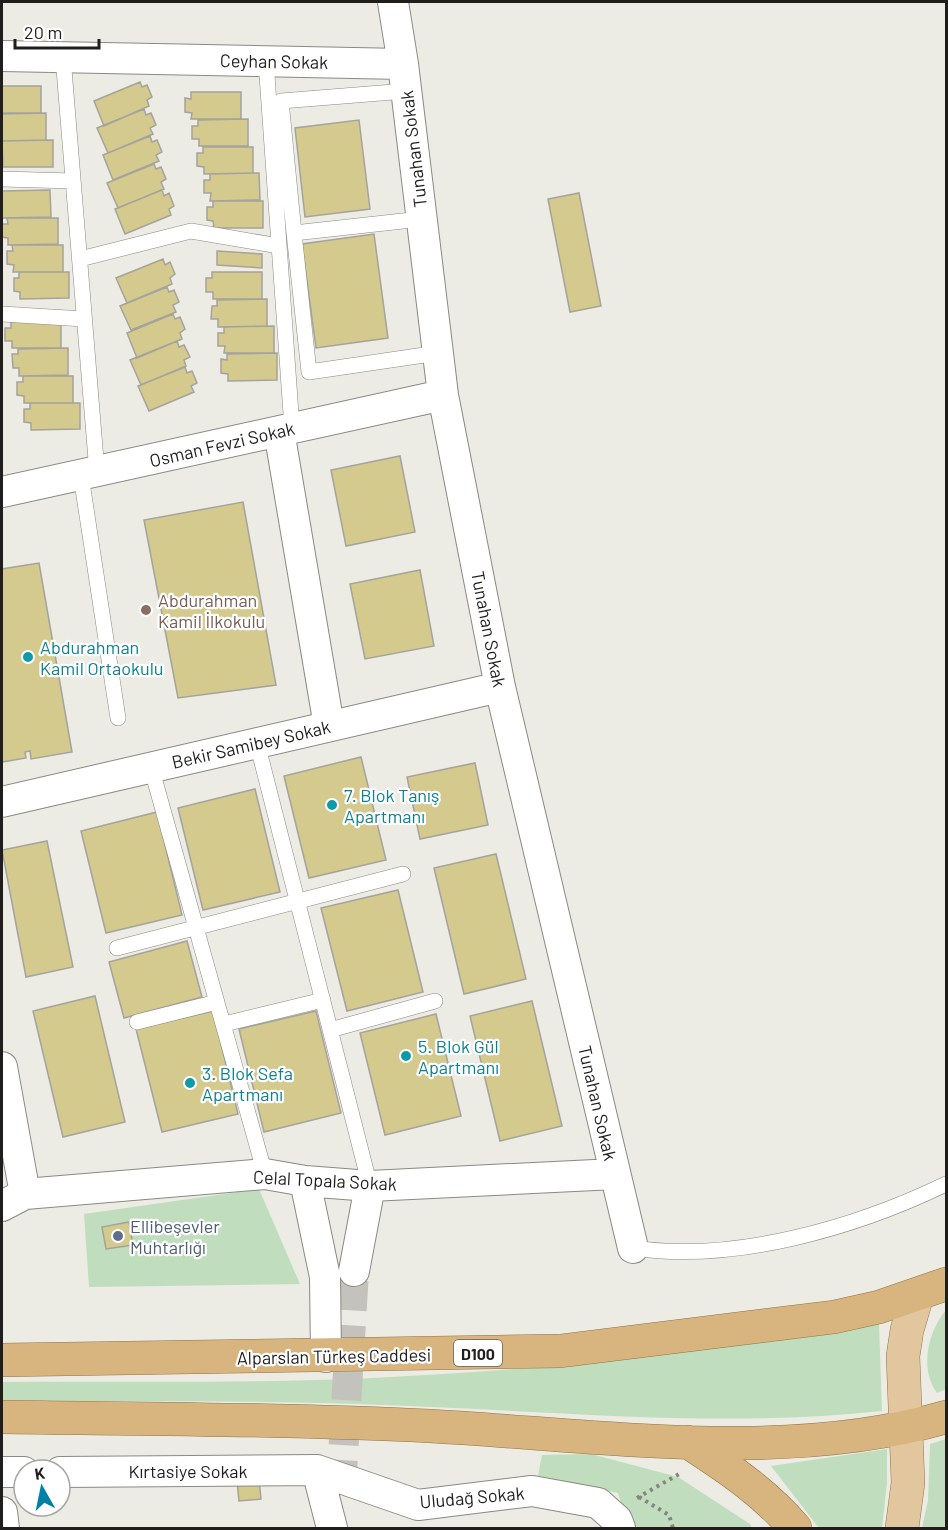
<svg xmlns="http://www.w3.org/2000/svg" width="948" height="1530" font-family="Barlow,sans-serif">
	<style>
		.green { fill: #c0debd }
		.building { fill: #d5ca8d; stroke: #a4a39d; stroke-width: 1.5 }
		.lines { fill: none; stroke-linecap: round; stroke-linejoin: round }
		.minor-tunnel { stroke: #c3c2bc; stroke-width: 30; stroke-dasharray: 30 15; stroke-linecap: butt }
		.service-casing { stroke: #8a8983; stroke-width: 16 }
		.minor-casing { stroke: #8a8983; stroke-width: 32 }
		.primary-casing { stroke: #917446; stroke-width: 34 }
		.trunk-casing { stroke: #917446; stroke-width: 34 }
		.path { stroke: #868581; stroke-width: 4; stroke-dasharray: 3 4.5; stroke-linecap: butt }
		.service { stroke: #fff; stroke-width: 15 }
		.minor { stroke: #fff; stroke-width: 30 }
		.primary { stroke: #e2c79e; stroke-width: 33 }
		.trunk { stroke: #d8b47e; stroke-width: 33 }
		.education-dot { fill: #8d6e63; stroke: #fff; stroke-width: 2 }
		.culture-dot { fill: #0f9aa8; stroke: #fff; stroke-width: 2 }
		.service-dot { fill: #5c6f8a; stroke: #fff; stroke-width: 2 }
		.labels { text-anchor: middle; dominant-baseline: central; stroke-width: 4.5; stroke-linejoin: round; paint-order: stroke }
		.shield { fill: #fff; stroke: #626260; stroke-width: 1.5 }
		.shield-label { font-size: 16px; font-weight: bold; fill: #1f1e1c }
		.street-label { font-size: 18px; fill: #1f1e1c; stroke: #fff }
		.education-label { font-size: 18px; fill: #785e54; stroke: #fff; text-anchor: start }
		.culture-label { font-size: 18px; fill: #0d838f; stroke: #fff; text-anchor: start }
		.service-label { font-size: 18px; fill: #4e5e75; stroke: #fff; text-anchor: start }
	</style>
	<rect width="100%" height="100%" fill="#ecebe4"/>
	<path class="green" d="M259 1189 300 1284 89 1287 84 1214Z
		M946 1310V1389L937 1393C919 1368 928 1332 946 1310Z
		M879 1323 882 1411C726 1428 567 1412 410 1406 274 1400 138 1401 2 1401V1382C132 1381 262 1384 392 1377 555 1369 718 1350 879 1323Z
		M946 1439V1528H922L928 1500 930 1444Z
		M887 1449V1483L882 1528H819L771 1466Z
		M591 1454 678 1477 750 1524 752 1528H629L618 1493 538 1476 542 1455Z"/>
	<path class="building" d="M140 82 142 87 147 85 152 97 147 100 149 106 104 126 94 101Z
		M2 86H41V113H2Z
		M191 92H241V119H191L192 113 185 112V98L191 99Z
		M144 109 146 115 151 113 156 125 150 128 153 134 108 153 97 128Z
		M46 113V140L2 141V114Z
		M248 119V146H199V139H192V126H198V120Z
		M359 120 370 209 305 217 295 128Z
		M150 136 152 142 157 140 162 152 156 155 159 161 113 180 103 155Z
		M53 140V167H3L2 141Z
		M203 147H253V173L204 174V167L197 166V153H203Z
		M154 164 156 169 161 167 166 179 161 182 164 189 118 208 107 183Z
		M259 173 260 200 210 201 211 193H204V180H210V174Z
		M50 190 51 217 2 218V191Z
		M162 190 164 196 169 193 174 206 169 209 171 215 125 234 115 209Z
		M579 193 601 306 570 312 548 199Z
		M213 201H263V228H214L213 221 207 220V207H213Z
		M7 218H58V244L8 245V238L2 237V224H8Z
		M374 234 388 338 316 348 302 244Z
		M12 245H63V272H13L14 265 7 264V251H13Z
		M217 251 262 254V268L217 265Z
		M163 259 165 265 170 262 175 274 170 278 172 284 127 303 116 278Z
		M19 272H69V298L20 299V292L14 291V278H19Z
		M212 272H262V299H213V292H206V278H212Z
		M167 287 169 292 174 290 179 302 173 305 176 312 131 330 120 306Z
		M267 299V326L218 327V319H211L212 306H217V300Z
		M173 314 175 319 180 317 185 329 180 333 182 339 137 358 127 333Z
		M61 321V348H12V341H5V328H11V322Z
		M274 326V353H224L225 346H218V333H224V327Z
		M177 341 179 347 184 345 190 357 184 360 186 366 141 385 130 360Z
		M68 348V375L19 376V368H13L12 354H18V349Z
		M277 353V380L228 381V374L221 373V359L227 360V354Z
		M185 367 187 373 192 371 197 383 191 386 194 392 149 411 138 386Z
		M23 376H73V403H24V396L17 395V382H23Z
		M30 403H80V429L31 430V423L24 422V409H30Z
		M400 456 415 532 346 546 331 470Z
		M243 502 276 685 178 698 144 520Z
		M39 563 72 752 31 759 30 751 25 752 26 758 2 762V569Z
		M420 570 434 646 365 659 350 584Z
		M361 757 386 860 309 878 284 776Z
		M475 763 488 825 420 839 407 777Z
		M255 789 280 892 203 910 178 808Z
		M157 812 182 915 106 933 81 831Z
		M47 841 73 967 26 977 2 850Z
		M496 854 526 979 464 994 434 868Z
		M398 890 423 992 347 1011 321 908Z
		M187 941 202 997 124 1018 109 962Z
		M95 996 125 1122 63 1137 33 1011Z
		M532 1001 562 1126 500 1141 470 1016Z
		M213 1011 238 1114 162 1132 136 1029Z
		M316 1011 341 1113 264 1132 239 1029Z
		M436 1014 461 1116 385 1135 360 1033Z
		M129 1222 133 1245 106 1249 102 1227Z
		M259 1479 261 1499 239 1501 237 1481Z"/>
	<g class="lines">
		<path class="minor-tunnel" d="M341 1490 354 1271"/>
		<defs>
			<path id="service" d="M63 57 97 472
				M266 61 292 428
				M2 179 73 181
				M421 219 294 233 309 372 438 353
				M294 233 281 101 406 91
				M80 259 191 231 279 246
				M2 314 84 319
				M81 476 118 718
				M257 743 370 1186
				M151 767 265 1174
				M117 948 403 874
				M137 1022 217 1002
				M224 1024 323 1000
				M330 1030 435 1001
				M633 1248C734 1263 855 1228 946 1184"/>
			<path id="minor" d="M393 2 403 64 443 395 500 687 633 1248
				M2 56 403 64
				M279 431 329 726
				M2 492 443 395
				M2 802 500 687
				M2 1067 25 1194
				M305 1181 325 1277 326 1357
				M2 1206 25 1194 265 1174 305 1181 370 1186 615 1174
				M354 1271 370 1186
				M317 1470 332 1528
				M2 1472H24
				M60 1472 317 1470 418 1505 532 1491 598 1503 617 1520 620 1528
				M2 1512 4 1528"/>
			<path id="primary" d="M902 1528 908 1483 903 1356 907 1330 917 1296"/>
			<path id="trunk" d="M2 1360 560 1351 834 1317 879 1307 946 1284
				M2 1417C144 1419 288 1419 430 1426 597 1435 785 1464 946 1417
				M688 1442C728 1468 764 1492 795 1528"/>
		</defs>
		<use href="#service" class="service-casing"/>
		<use href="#minor" class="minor-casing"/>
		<use href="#primary" class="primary-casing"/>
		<use href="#trunk" class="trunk-casing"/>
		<path class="path" d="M639 1497 669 1515 673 1528
			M637 1498 679 1474"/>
		<use href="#service" class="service"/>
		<use href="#minor" class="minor"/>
		<use href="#primary" class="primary"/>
		<use href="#trunk" class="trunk"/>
	</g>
	<circle class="education-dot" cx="146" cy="610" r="6"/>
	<g class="culture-dot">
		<circle cx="28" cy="657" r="6"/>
		<circle cx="332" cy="805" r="6"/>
		<circle cx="406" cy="1056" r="6"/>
		<circle cx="190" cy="1083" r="6"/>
	</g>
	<circle class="service-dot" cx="118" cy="1236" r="6"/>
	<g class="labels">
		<rect class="shield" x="454" y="1340" width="48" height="26" rx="4.5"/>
		<g class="shield-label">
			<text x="478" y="1353">D100</text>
		</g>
		<g class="street-label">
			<text transform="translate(274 61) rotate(1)">Ceyhan Sokak</text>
			<text transform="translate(413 149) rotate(-97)">Tunahan Sokak</text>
			<text transform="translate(222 444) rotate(-13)">Osman Fevzi Sokak</text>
			<text transform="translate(489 629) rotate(79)">Tunahan Sokak</text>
			<text transform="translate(251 744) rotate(-13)">Bekir Samibey Sokak</text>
			<text transform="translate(598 1103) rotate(77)">Tunahan Sokak</text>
			<text transform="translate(325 1180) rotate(3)">Celal Topala Sokak</text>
			<text transform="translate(334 1356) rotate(-1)">Alparslan Türkeş Caddesi</text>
			<text x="188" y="1471">Kırtasiye Sokak</text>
			<text transform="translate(472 1497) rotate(-5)">Uludağ Sokak</text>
		</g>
		<g class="education-label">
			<text x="158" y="600">Abdurahman<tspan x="158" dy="21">Kamil İlkokulu</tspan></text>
		</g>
		<g class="culture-label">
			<text x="40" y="647">Abdurahman<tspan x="40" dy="21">Kamil Ortaokulu</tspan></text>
			<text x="344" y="795">7. Blok Tanış<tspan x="344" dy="21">Apartmanı</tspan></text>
			<text x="418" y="1046">5. Blok Gül<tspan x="418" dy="21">Apartmanı</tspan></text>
			<text x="202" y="1073">3. Blok Sefa<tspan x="202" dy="21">Apartmanı</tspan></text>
		</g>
		<g class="service-label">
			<text x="130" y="1226">Ellibeşevler<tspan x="130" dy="21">Muhtarlığı</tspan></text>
		</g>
	</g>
	<rect width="948" height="1530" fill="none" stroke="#1f1e1c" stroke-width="6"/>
	<g transform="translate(42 1488) rotate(351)"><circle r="28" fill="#ffffff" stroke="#a5a5a4" stroke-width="1.5"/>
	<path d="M0-4.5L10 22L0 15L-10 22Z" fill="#0081a5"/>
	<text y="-9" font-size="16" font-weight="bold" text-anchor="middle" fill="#1f1e1c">K</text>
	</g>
	<path d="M15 39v9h84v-9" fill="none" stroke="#1f1e1c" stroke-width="3"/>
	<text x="24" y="39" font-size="18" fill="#1f1e1c" stroke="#ffffff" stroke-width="4.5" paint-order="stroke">20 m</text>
</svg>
